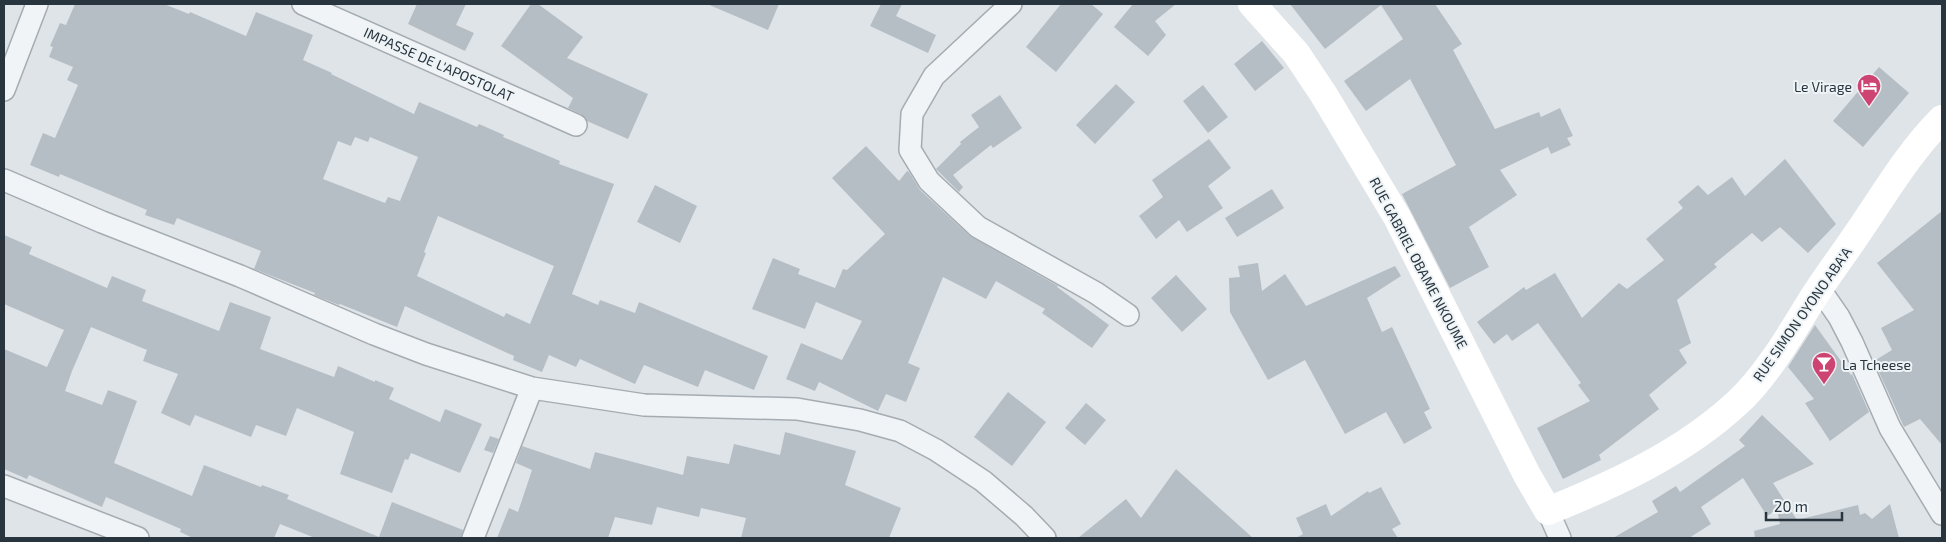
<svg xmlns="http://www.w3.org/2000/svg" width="1946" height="542" font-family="'Exo 2',sans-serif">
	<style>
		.building { fill: #b6bec5; fill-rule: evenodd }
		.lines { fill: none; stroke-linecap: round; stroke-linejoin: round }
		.street-casing { stroke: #a4acb2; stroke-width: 24 }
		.street { stroke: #f1f4f6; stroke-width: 21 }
		.secondary { stroke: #fff; stroke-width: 28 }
		.labels { text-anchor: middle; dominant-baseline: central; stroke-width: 4; stroke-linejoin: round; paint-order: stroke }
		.street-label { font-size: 14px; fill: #28353f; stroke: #eef3f6 }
		.poi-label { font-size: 14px; fill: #28353f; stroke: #eef3f6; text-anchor: end }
	</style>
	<rect width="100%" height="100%" fill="#dfe4e8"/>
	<path class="building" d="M75 4H164L189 14 190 12 246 36 256 12 313 35 303 60 332 73 331 74 414 114 419 102 477 127 479 124 504 135 503 137 560 161 559 164 614 184 572 294 598 305 600 300 635 313 639 302 768 356 754 390 705 370 698 387 644 365 635 384 580 359 576 367 549 355 542 372 513 360 514 356 405 306 397 327 340 304 339 305 314 295 315 293 254 269 261 251 177 218 174 225 145 215 147 210 60 174 59 177 30 165 43 133 55 138 78 85 67 80 73 67 49 57 53 47 50 46 60 23 66 25ZM355 137 368 142 370 137 418 157 400 201 388 197 385 203 323 179 338 141 351 146ZM438 216 554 266 530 324 506 313 504 317 417 276 426 253 424 252Z
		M417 4H466L456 25 474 33 465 51 408 24Z
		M531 4H538L583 37 567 58 648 94 628 139 587 121 581 114 568 108 573 98 501 46Z
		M707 4H779L768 30Z
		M881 4H902L896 16 936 35 928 53 870 26Z
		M1061 4H1091L1103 14 1056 72 1026 47Z
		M1133 4H1176L1155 21 1166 35 1148 56 1114 27Z
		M1290 4H1435L1462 44 1453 50 1495 129 1539 112 1541 117 1560 108 1573 136 1567 138 1571 145 1551 154 1548 147 1500 170 1517 195 1469 227 1489 267 1450 288 1402 194 1456 165 1410 79 1366 111 1344 81 1403 39 1381 5 1325 49Z
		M1262 41 1284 68 1255 91 1234 64Z
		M1879 67 1909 93 1863 147 1833 121Z
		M1116 84 1135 102 1095 144 1076 125Z
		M1203 85 1228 117 1208 133 1183 101Z
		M1000 95 1022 128 993 148 991 145 953 175 963 187 959 192 936 169 961 144 960 142 979 127 971 115Z
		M1209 139 1231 168 1208 186 1223 208 1187 232 1179 220 1156 239 1139 216 1163 197 1152 180Z
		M866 146 899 181 907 171 909 172 920 190 970 236 1058 286 1057 287 1109 325 1092 348 1042 313 1045 309 996 281 986 299 943 277 908 363 920 368 906 402 886 394 878 411 819 382 815 391 786 379 801 343 842 360 862 321 816 302 805 329 752 309 773 258 800 269 798 274 835 288 843 269 847 270 885 234 832 178Z
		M1785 159 1836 224 1808 253 1780 227 1762 242 1752 233 1714 264 1717 267 1677 300 1691 343 1679 350 1687 363 1649 395 1659 409 1599 455 1601 460 1563 479 1537 428 1590 401 1578 385 1581 383 1538 323 1512 341 1507 334 1494 344 1477 322 1524 287 1526 290 1555 273 1582 318 1619 283 1627 289 1664 260 1646 239 1683 208 1678 202 1698 185 1708 195 1732 177 1745 196Z
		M655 185 697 206 680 243 637 222Z
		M1272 189 1284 208 1237 237 1225 218Z
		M1942 211V445L1920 419 1904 427 1874 361 1892 350 1881 328 1914 310 1877 263Z
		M4 235 32 247 29 254 107 288 112 276 146 290 142 301 219 331 230 302 271 317 260 349 334 377 338 366 375 382V380L394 388 389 399 440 422 445 409 482 424 460 473 411 453 408 460 405 459 392 493 340 474 354 432 297 408 286 436 256 425 251 437 195 415 190 426 161 413 178 374 143 361 147 350 91 327 72 371 65 391 102 405 108 390 137 401 114 463 192 496 204 465 261 487 262 485 289 495 287 499 379 537 392 502 463 530 461 538H315L280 524 274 538H193L180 532 181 529 106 497 102 507 29 475 27 479 4 469V349L47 367 64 330 4 304Z
		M1258 263 1262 291 1285 274 1306 306 1395 266 1401 276 1367 298 1382 332 1392 327 1430 409 1424 412 1432 428 1404 444 1386 412 1345 434 1305 360 1268 380 1230 312 1229 278 1240 277 1238 266Z
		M1176 275 1207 309 1182 332 1151 298Z
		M1815 325 1851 375 1852 374 1869 412 1830 441 1805 403 1814 399 1788 367Z
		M1008 392 1046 422 1012 466 974 437Z
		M1086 403 1106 420 1085 445 1065 428Z
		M1762 415 1814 464 1773 483 1797 520 1858 505 1860 515 1865 513 1872 519 1890 504 1899 538H1755L1754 531 1780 524 1777 510 1767 516 1743 478 1701 507 1711 524 1689 538H1613L1658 512 1652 501 1676 486 1680 492 1745 446 1739 440Z
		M785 432 856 451 845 485 901 508 889 538H741L746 518 701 508 699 517 657 507 652 525 615 517 608 538H497L509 508 518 512 532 470 516 463 522 446 590 469 595 452 683 475 687 456 729 464 734 444 780 455Z
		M490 436 499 439 493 453 484 450Z
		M1176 469 1253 538H1078L1126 499 1141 518Z
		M1381 487 1401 524 1392 529 1398 538H1296L1303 534 1296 518 1326 504 1331 516 1368 491 1369 493Z"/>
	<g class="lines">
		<defs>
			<path id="street" d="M303 4 576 125
				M1011 4 934 76 912 114 910 150 929 181 978 227 1096 293 1128 315
				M4 90 37 4
				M4 180 102 222 240 276 374 334 426 354 532 388 644 405 797 409 860 420 900 431 936 450 983 481 1024 516 1045 538
				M1819 288 1839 317 1852 342 1890 428 1942 514
				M4 486 138 538
				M1548 511 1560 538
				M473 538 532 388"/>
		</defs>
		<use href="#street" class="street-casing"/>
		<use href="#street" class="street"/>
		<path class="secondary" d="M1252 4 1296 53 1324 95 1397 217 1527 475 1548 511C1615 484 1683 453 1737 403 1764 379 1789 337 1808 306 1823 281 1841 258 1857 234 1884 195 1908 153 1942 119"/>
	</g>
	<defs>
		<symbol id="hotel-pin" viewBox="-11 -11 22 30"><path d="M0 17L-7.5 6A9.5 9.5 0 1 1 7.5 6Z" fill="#cd4472" stroke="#eef3f6"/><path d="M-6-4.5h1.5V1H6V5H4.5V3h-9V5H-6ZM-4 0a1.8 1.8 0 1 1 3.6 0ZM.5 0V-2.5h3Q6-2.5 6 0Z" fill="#fff"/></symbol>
		<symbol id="bar-pin" viewBox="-11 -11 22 30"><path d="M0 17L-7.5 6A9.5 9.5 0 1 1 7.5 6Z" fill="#cd4472" stroke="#eef3f6"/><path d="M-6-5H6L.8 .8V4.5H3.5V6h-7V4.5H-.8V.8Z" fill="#fff"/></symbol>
	</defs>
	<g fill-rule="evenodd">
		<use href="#hotel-pin" x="1855" y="72" width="28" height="38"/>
		<use href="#bar-pin" x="1810" y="350" width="28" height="38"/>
	</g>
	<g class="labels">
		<g class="street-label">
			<text transform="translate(439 64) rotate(24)">IMPASSE DE L'APOSTOLAT</text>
			<text transform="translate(1419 263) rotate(62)">RUE GABRIEL OBAME NKOUME</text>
			<text transform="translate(1802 314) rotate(-55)">RUE SIMON OYONO ABA'A</text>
		</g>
		<g class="poi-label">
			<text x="1852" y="86">Le Virage</text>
			<text x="1842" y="364" text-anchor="start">La Tcheese</text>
		</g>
	</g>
	<rect width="1946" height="542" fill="none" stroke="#28353f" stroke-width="10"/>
	<path d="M1766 512v8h76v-8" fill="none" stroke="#28353f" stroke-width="2.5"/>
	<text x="1774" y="512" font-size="15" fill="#28353f" stroke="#eef3f6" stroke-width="4" paint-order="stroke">20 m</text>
</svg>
